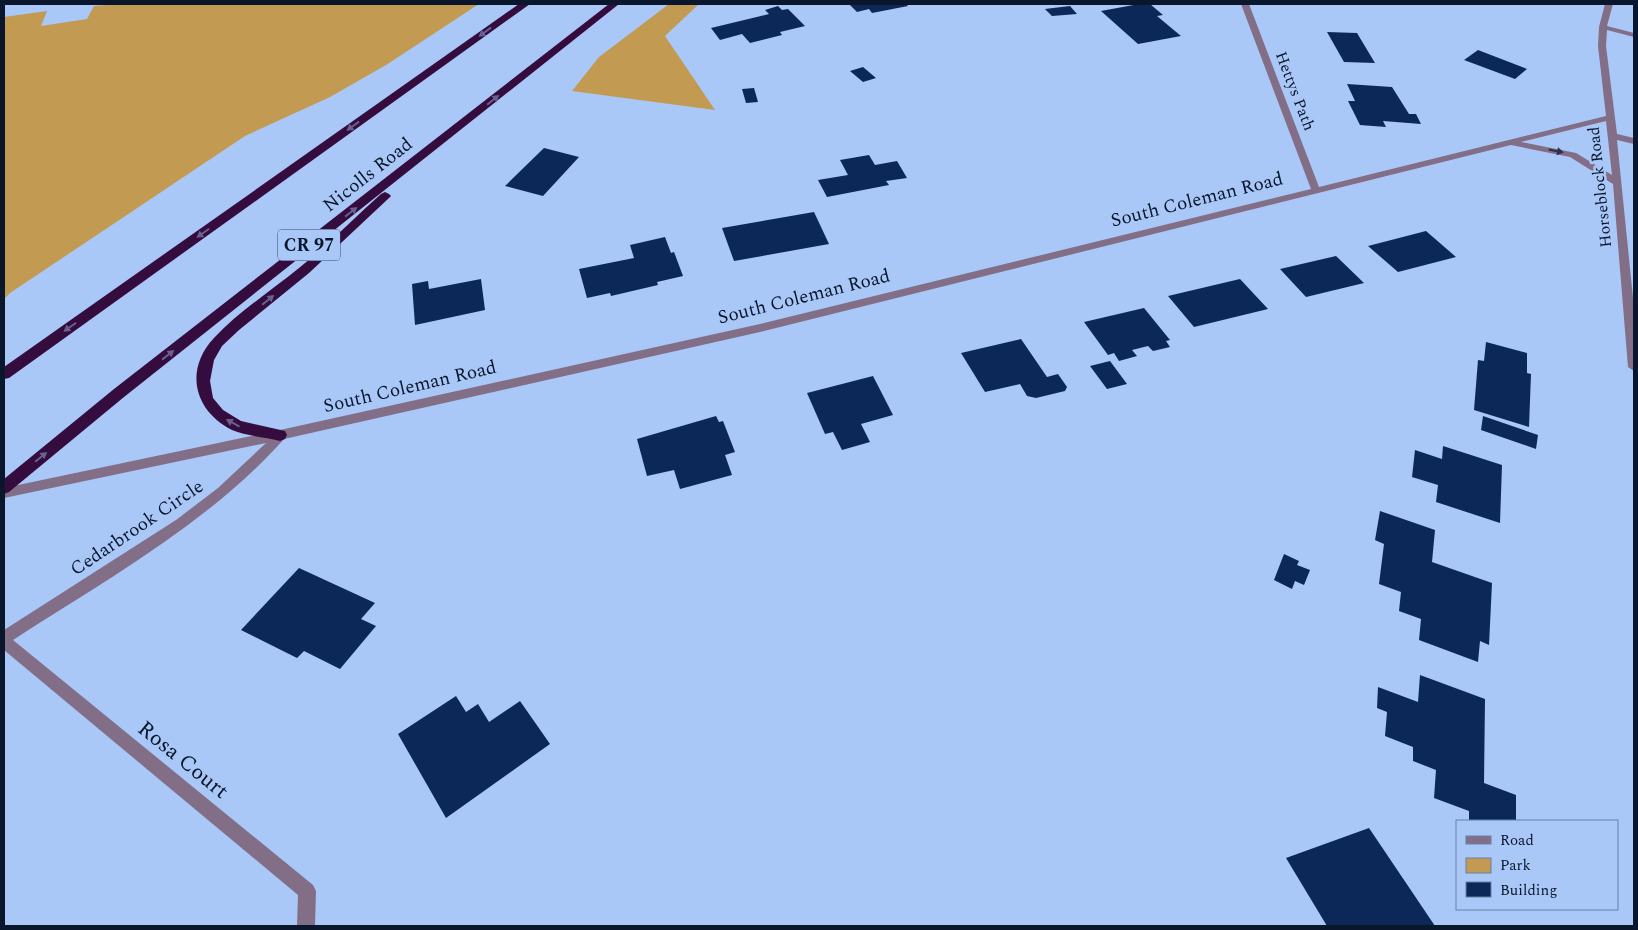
<svg xmlns="http://www.w3.org/2000/svg" width="1638" height="930" font-family="Spectral,serif">
	<style>
		.green { fill: #c29a51 }
		.building { fill: #0b2859 }
		.lines { fill: none; stroke-linecap: round; stroke-linejoin: round }
		.minor { fill: #826e86; fill-rule: evenodd }
		.highway { fill: #340c3d; fill-rule: evenodd }
		.oneway { fill: #696091 }
		.oneway2 { fill: #2d3047 }
		.labels { text-anchor: middle; dominant-baseline: central; stroke-width: 5; stroke-linejoin: round; paint-order: stroke }
		.far-street-label { font-size: 16px; fill: #09162c; stroke: #a9c7f7 }
		.shield { fill: #a9c7f7; stroke: #394b69; stroke-width: 1 }
		.shield-label { font-size: 18px; font-weight: bold; fill: #09162c }
		.street-label { font-size: 19px; fill: #09162c; stroke: #a9c7f7 }
		.near-street-label { font-size: 22px; fill: #09162c; stroke: #a9c7f7 }
	</style>
	<rect width="100%" height="100%" fill="#a9c7f7"/>
	<path class="green" d="M119 4H479L386 65 330 97 245 136 10 293 4 299V17L47 11 41 26 87 19 94 6Z
		M669 4H699L665 36 715 110 572 91 599 57Z"/>
	<path class="building" d="M849 4H906L908 6 872 13 869 9 857 12Z
		M1139 4H1150L1163 15 1157 16 1181 36 1138 44 1101 11Z
		M778 6 782 10 788 9 805 26 780 32 782 35 750 43 742 34 720 40 711 28 769 14 765 10Z
		M1070 6 1077 14 1052 16 1045 9Z
		M1327 32 1357 33 1375 63 1344 62Z
		M1478 50 1527 69 1515 79 1464 60Z
		M863 67 876 78 863 82 850 71Z
		M1347 84 1392 87 1409 114H1416L1421 124 1383 121 1386 127 1360 125 1348 101H1355Z
		M754 88 758 102 746 103 742 89Z
		M544 148 579 157 543 196 505 186Z
		M869 155 875 165 897 161 907 178 886 181 889 185 827 197 818 180 848 175 840 160Z
		M814 212 829 244 734 261 722 228Z
		M1426 231 1456 257 1398 272 1368 246Z
		M665 237 671 253 674 252 683 276 657 282 658 285 611 296 610 293 587 298 579 269 634 258 630 245Z
		M1336 256 1364 283 1306 297 1280 269Z
		M481 279 485 310 415 325 412 284 428 281 429 289Z
		M1240 279 1268 309 1194 327 1168 296Z
		M1144 308 1170 340 1166 341 1170 347 1153 351 1148 346 1132 350 1137 356 1119 361 1114 353 1108 355 1084 322Z
		M1021 339 1047 377 1058 374 1067 387 1065 391 1036 398 1027 396 1020 384 985 392 961 353Z
		M1486 342 1527 353V373L1531 374 1529 427 1474 410 1478 360 1484 361Z
		M1110 361 1127 384 1107 389 1090 366Z
		M873 376 893 415 861 424 870 442 842 450 833 432 825 434 807 393Z
		M716 416 719 422 723 421 735 452 725 455 732 475 680 489 674 470 647 476 637 439Z
		M1483 416 1538 435 1536 449 1481 430Z
		M1443 446 1502 465 1500 523 1436 502 1438 485 1412 477 1415 450 1442 459Z
		M1380 511 1435 530 1432 562 1492 583 1489 645 1480 641 1478 662 1419 640 1421 619 1399 611 1401 592 1379 584 1384 544 1375 540Z
		M1284 554 1299 561 1297 565 1310 570 1304 585 1295 581 1292 589 1274 580Z
		M299 568 375 603 361 619 376 626 340 669 304 651 297 658 241 630Z
		M1420 675 1485 699 1484 783 1516 795V821H1469V811L1434 798 1436 770 1413 761V747L1385 736 1387 712 1377 708 1378 687 1418 702Z
		M456 696 466 712 478 704 489 722 520 701 550 744 446 818 398 734Z
		M1369 828 1435 926H1327L1286 858Z"/>
	<g class="lines">
		<path class="minor" d="M1241 4H1249L1319 187 1606 116 1598 46 1599 27 1605 4H1613L1607 26 1634 33V37L1607 30 1606 46 1617 134 1634 138V144L1617 140 1634 308V371L1628 367 1613 184 1570 157 1511 145 760 332 284 439C209 523 107 579 13 640L313 885 316 891 315 926H297L298 895 4 650V630L176 520 218 488 266 443 4 498V488L280 430 760 324 1311 189ZM1606 121 1612 175 1576 153 1521 142Z"/>
		<path class="highway" d="M519 4H530L9 378 4 379V367Z
			M609 4H619L124 397 9 492 4 494V479L114 389Z
			M385 192 389 194 391 196 389 198 309 273 239 330 222 346 214 360 210 381 213 398 223 410 241 421 285 431 287 435 285 439 280 441C265 437 246 436 232 430 194 411 184 370 214 338 238 312 271 291 299 268 328 245 354 218 381 194Z"/>
	</g>
	<defs><path id="oneway-solid" d="M-6-.8H1V-3.2L6.5 0L1 3.2V.8H-6Z" transform="scale(1.25)"/></defs>
	<g class="oneway">
		<use href="#oneway-solid" transform="translate(485 32) rotate(144)"/>
		<use href="#oneway-solid" transform="translate(493 100) rotate(-39)"/>
		<use href="#oneway-solid" transform="translate(353 126) rotate(144)"/>
		<use href="#oneway-solid" transform="translate(351 212) rotate(-38)"/>
		<use href="#oneway-solid" transform="translate(203 233) rotate(145)"/>
		<use href="#oneway-solid" transform="translate(268 300) rotate(-39)"/>
		<use href="#oneway-solid" transform="translate(70 327) rotate(145)"/>
		<use href="#oneway-solid" transform="translate(168 355) rotate(-38)"/>
		<use href="#oneway-solid" transform="translate(233 423) rotate(-151)"/>
		<use href="#oneway-solid" transform="translate(41 457) rotate(-39)"/>
	</g>
	<use class="oneway2" href="#oneway-solid" transform="translate(1556 151) rotate(11)"/>
	<g class="labels">
		<g class="far-street-label">
			<text transform="translate(1295 91) rotate(69)">Hettys Path</text>
			<text transform="translate(1600 187) rotate(-96)">Horseblock Road</text>
		</g>
		<rect class="shield" x="278" y="229.5" width="62" height="31" rx="4"/>
		<g class="shield-label">
			<text x="309" y="245">CR 97</text>
		</g>
		<g class="street-label">
			<text transform="translate(368 175) rotate(-38)">Nicolls Road</text>
			<text transform="translate(1197 200) rotate(-14)">South Coleman Road</text>
			<text transform="translate(804 297) rotate(-14)">South Coleman Road</text>
			<text transform="translate(410 387) rotate(-13)">South Coleman Road</text>
			<text transform="translate(137 528) rotate(-34)">Cedarbrook Circle</text>
		</g>
		<g class="near-street-label">
			<text transform="translate(183 760) rotate(39)">Rosa Court</text>
		</g>
	</g>
	<rect width="1638" height="930" fill="none" stroke="#09162c" stroke-width="10"/>
	<rect x="1456" y="820" width="162" height="90" fill="#a9c7f7" stroke="#6980a6"/>
	<rect x="1466" y="836" width="25" height="8" fill="#826e86" stroke="#6980a6"/>
	<text x="1500" y="845" font-size="15" fill="#09162c">Road</text>
	<rect x="1466" y="858" width="25" height="15" fill="#c29a51" stroke="#6980a6"/>
	<text x="1500" y="870" font-size="15" fill="#09162c">Park</text>
	<rect x="1466" y="882" width="25" height="15" fill="#0b2859" stroke="#6980a6"/>
	<text x="1500" y="895" font-size="15" fill="#09162c">Building</text>
</svg>
